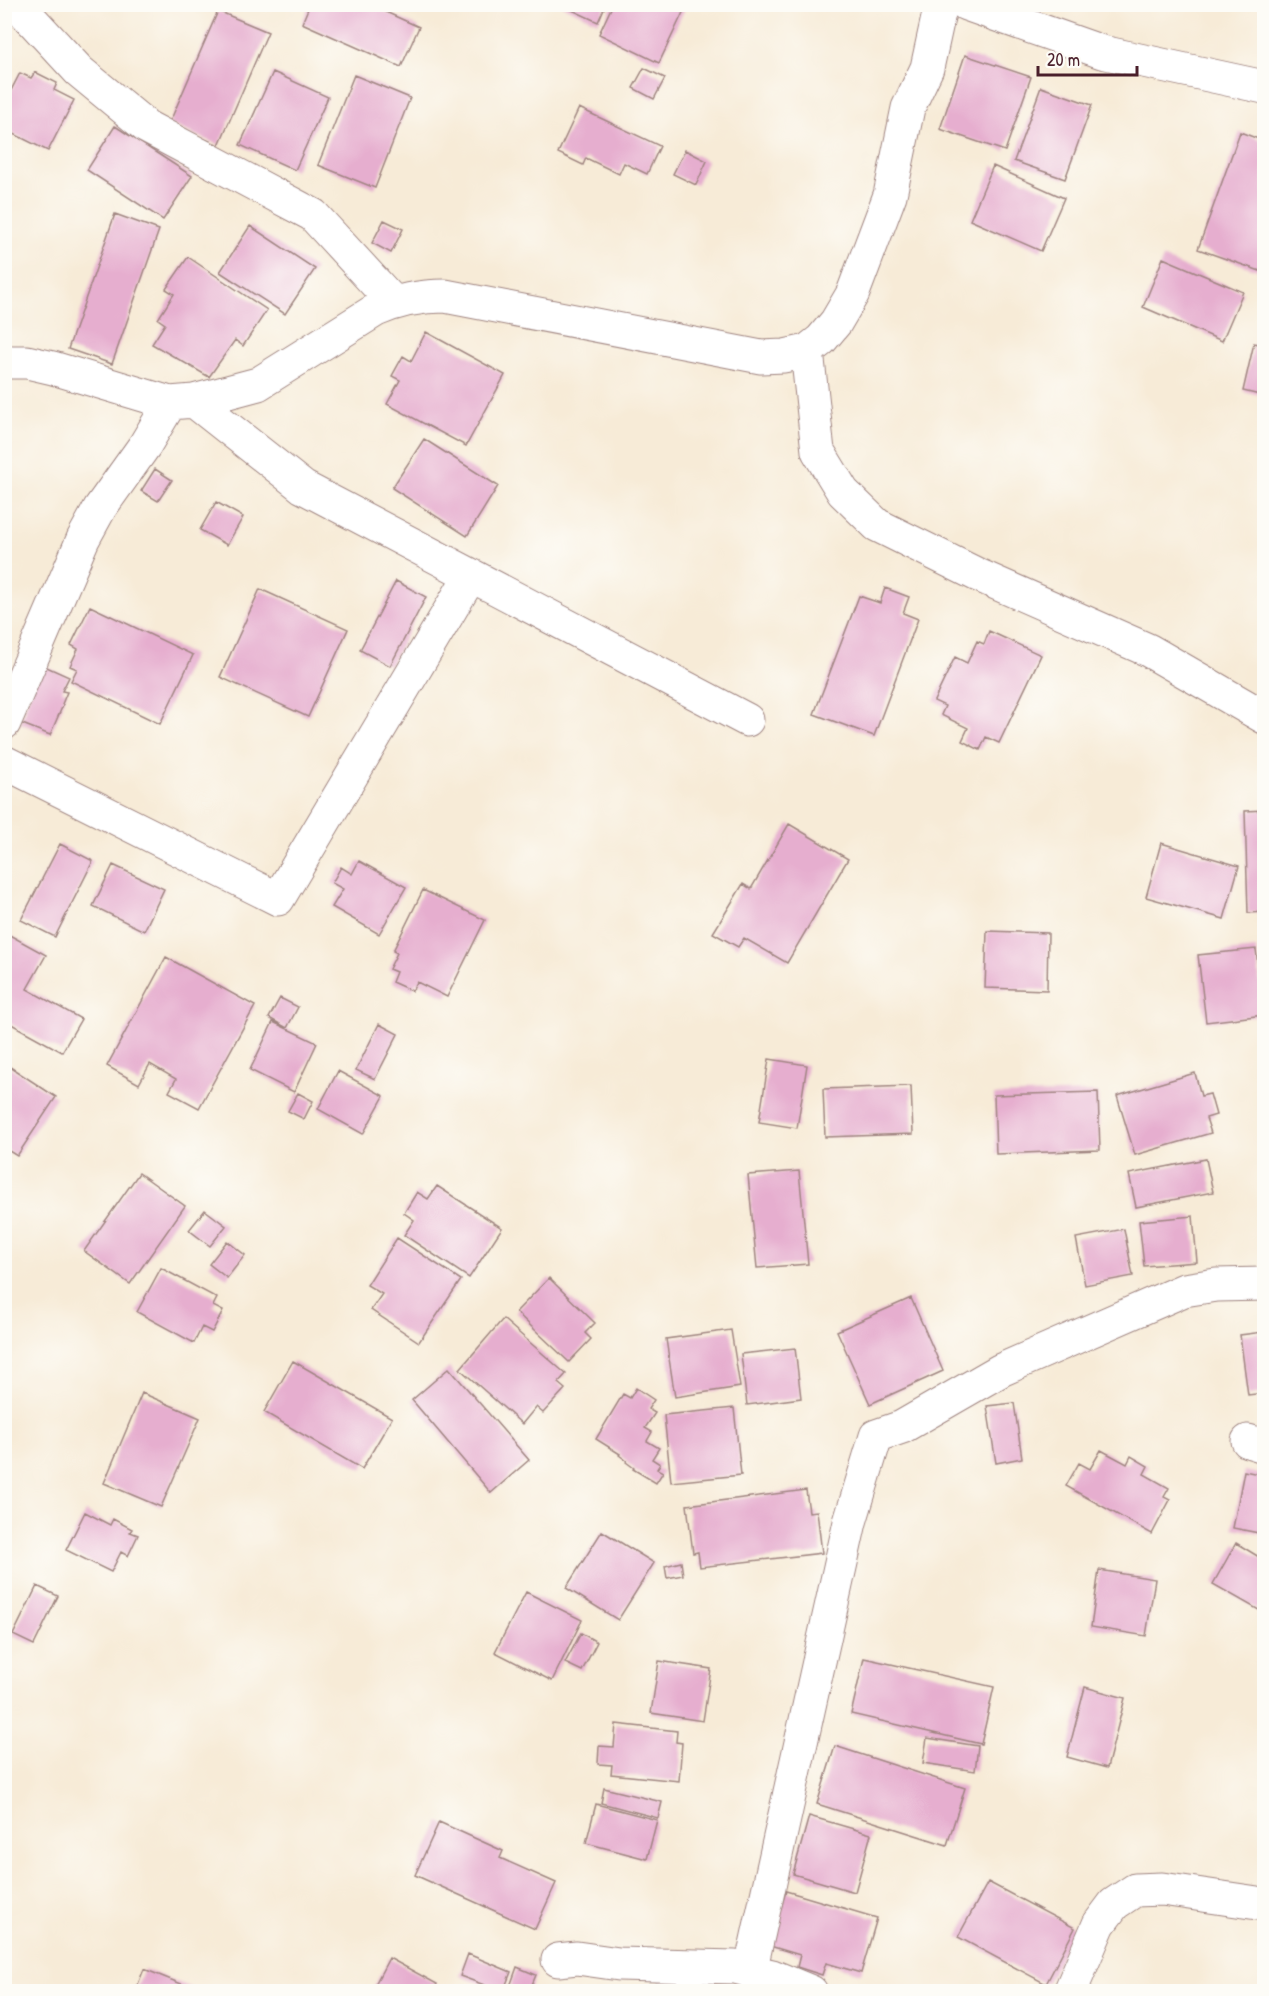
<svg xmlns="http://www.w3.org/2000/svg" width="1269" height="1996" font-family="'Patrick Hand',sans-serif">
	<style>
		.building { fill: #e6aecf }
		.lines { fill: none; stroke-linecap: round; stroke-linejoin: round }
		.street-casing { stroke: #a08581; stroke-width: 35 }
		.street { stroke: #fff; stroke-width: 33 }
	</style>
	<rect width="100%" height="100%" fill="#fdfcf7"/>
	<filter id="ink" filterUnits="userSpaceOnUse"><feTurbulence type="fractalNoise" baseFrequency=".0167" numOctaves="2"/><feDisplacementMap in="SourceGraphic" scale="12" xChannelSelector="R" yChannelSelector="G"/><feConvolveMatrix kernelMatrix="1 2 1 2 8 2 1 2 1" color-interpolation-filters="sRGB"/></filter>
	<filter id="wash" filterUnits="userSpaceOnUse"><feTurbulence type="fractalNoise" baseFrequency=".008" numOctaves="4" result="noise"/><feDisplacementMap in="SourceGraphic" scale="24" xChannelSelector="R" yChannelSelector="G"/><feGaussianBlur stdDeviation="1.35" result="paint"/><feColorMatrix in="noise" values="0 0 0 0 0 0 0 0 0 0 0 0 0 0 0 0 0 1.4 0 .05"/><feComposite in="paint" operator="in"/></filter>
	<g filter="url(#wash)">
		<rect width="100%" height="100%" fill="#f7ebd7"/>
		<g id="blocks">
			<path class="building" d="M310 4H368L419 27 401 67 302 23Z
				M559 4H606L598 22Z
				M613 4H687L659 63 599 34Z
				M218 11 268 32 219 145 169 124Z
				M965 55 1031 77 1005 151 940 129Z
				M644 68 665 78 654 99 633 88Z
				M35 72 57 83 54 90 74 100 48 151 4 129V104L20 73 31 78Z
				M273 72 328 97 295 170 240 145Z
				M354 75 410 98 375 188 318 165Z
				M1041 87 1092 105 1065 179 1014 161Z
				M579 108 660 146 647 174 624 163 619 174 586 158 583 165 558 153Z
				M115 126 192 176 163 220 87 170Z
				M1240 132 1264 141V258L1260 271 1198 249Z
				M685 150 707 161 696 185 673 174Z
				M993 166 1064 198 1041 251 970 220Z
				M115 214 159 230 112 364 68 349Z
				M384 220 403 229 391 253 372 243Z
				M250 226 315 269 285 314 220 272Z
				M188 257 267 310 243 346 235 340 209 377 152 344 165 324 158 319 174 294 166 289Z
				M1163 258 1243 292 1222 341 1143 307Z
				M426 332 505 375 466 446 387 404 400 380 392 376 403 356 411 361Z
				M1254 343 1264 345V396L1243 391Z
				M424 439 498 486 467 536 392 488Z
				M155 469 172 480 158 501 141 491Z
				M216 502 243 517 227 545 200 530Z
				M396 581 426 597 390 666 360 650Z
				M885 588 909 597 903 613 918 619 874 736 814 714 859 596 880 603Z
				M260 589 348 629 308 717 220 677Z
				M90 606 193 655 160 724 71 681 77 669 70 666 78 649 71 645Z
				M989 631 1041 655 999 743 986 737 980 750 962 741 968 728 941 715 945 706 934 701 955 657 967 663 977 641 984 644Z
				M40 664 69 677 62 691 67 692 62 704 63 705 50 735 20 723Z
				M1264 810V912L1248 913 1245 811Z
				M789 824 848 859 787 963 744 938 738 947 713 933 743 884 751 889Z
				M1161 843 1239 866 1224 919 1146 897Z
				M60 844 93 861 55 937 21 920Z
				M359 861 406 887 379 934 332 907 343 889 332 883 341 867 352 874Z
				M113 865 164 889 144 931 93 906Z
				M423 890 485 920 447 997 417 982 412 991 392 982 396 972 389 969 397 953 393 951Z
				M987 931 1048 933 1047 990 985 988Z
				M4 932 46 955 27 989 81 1019 62 1052 4 1020Z
				M1256 949 1264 1015 1206 1022 1198 955Z
				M166 957 255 1006 199 1108 169 1092 176 1079 150 1064 139 1084 107 1066Z
				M280 998 298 1007 287 1028 269 1018Z
				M273 1022 317 1043 294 1092 250 1070Z
				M379 1024 398 1034 375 1079 356 1070Z
				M769 1059 807 1065 797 1128 759 1122Z
				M4 1063 56 1097 17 1156 4 1148Z
				M338 1071 384 1096 363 1134 318 1109Z
				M1195 1073 1201 1096 1210 1094 1216 1115 1206 1118 1211 1133 1135 1155 1117 1096Z
				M911 1086 913 1134 825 1137 823 1089Z
				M1098 1092 1100 1150 996 1154 994 1095Z
				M298 1093 313 1101 304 1119 288 1111Z
				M1206 1159 1213 1192 1136 1207 1129 1174Z
				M799 1171 808 1264 757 1268 748 1175Z
				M139 1173 185 1206 130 1284 84 1251Z
				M437 1186 502 1228 469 1278 404 1235 414 1220 404 1213 417 1192 428 1199Z
				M205 1210 226 1226 210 1246 189 1230Z
				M1193 1216 1197 1262 1144 1266 1139 1221Z
				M1124 1229 1133 1276 1085 1285 1076 1238Z
				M397 1238 461 1280 419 1342 371 1310 382 1294 367 1285Z
				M227 1241 245 1255 227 1278 209 1264Z
				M161 1268 217 1298 213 1306 223 1311 212 1332 202 1327 194 1343 137 1312Z
				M549 1278 595 1323 585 1333 591 1339 569 1362 516 1312Z
				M911 1298 943 1371 870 1404 837 1331Z
				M503 1319 566 1374 558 1383 565 1389 543 1413 536 1407 522 1424 460 1369Z
				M731 1330 740 1387 675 1397 666 1339Z
				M1263 1332 1264 1393 1248 1395 1240 1335Z
				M795 1348 801 1398 747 1405 741 1354Z
				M293 1361 392 1418 362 1469 264 1412Z
				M449 1368 529 1460 491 1493 412 1400Z
				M636 1388 654 1400 648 1409 655 1413 645 1428 652 1432 647 1441 659 1448 652 1459 660 1464 657 1469 663 1472 656 1483 633 1469 634 1468 626 1462 627 1461 619 1455 620 1454 596 1439 623 1394 630 1398Z
				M142 1393 200 1418 161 1507 104 1483Z
				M1014 1403 1022 1458 996 1463 987 1406Z
				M734 1408 741 1475 671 1482 664 1415Z
				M1101 1450 1127 1464 1131 1456 1148 1466 1144 1474 1169 1488 1164 1497 1170 1500 1152 1534 1066 1486 1079 1463 1090 1469Z
				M1244 1471 1264 1475V1534L1233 1528Z
				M806 1490 809 1512 817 1511 822 1553 700 1567 698 1552 693 1553 687 1505Z
				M85 1512 110 1525 113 1519 132 1529 130 1532 138 1535 128 1556 121 1552 111 1572 66 1550Z
				M602 1531 654 1563 618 1620 566 1588Z
				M1236 1543 1264 1560V1613L1213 1584Z
				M681 1562 683 1575 667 1578 665 1566Z
				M1099 1570 1155 1579 1146 1636 1091 1627Z
				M37 1586 58 1596 34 1645 13 1635Z
				M526 1592 582 1620 552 1681 495 1652Z
				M581 1633 597 1642 582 1671 565 1663Z
				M864 1658 994 1687 981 1744 851 1714Z
				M659 1661 711 1669 703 1721 651 1713Z
				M1085 1687 1125 1698 1107 1768 1067 1757Z
				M616 1724 677 1731 676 1742 682 1743 679 1781 611 1774 612 1765 598 1764 599 1746 614 1747Z
				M927 1738 978 1746 975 1771 923 1763Z
				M835 1746 965 1788 947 1845 817 1804Z
				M604 1788 662 1802 658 1818 601 1803Z
				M596 1804 657 1820 647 1859 586 1843Z
				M809 1816 871 1834 855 1892 793 1874Z
				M439 1822 503 1851 500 1858 556 1883 535 1929 415 1875Z
				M988 1882 1075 1928 1046 1984 958 1937Z
				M786 1891 877 1918 861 1973 826 1963 822 1975 797 1967 800 1955 770 1946Z
				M468 1954 511 1972 503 1992 460 1976Z
				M389 1958 437 1984 433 1992H371Z
				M517 1967 536 1975 529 1992H508Z
				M144 1969 199 1991V1992H135Z"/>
		</g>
	</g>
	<g filter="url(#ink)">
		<use href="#blocks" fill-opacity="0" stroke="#a08581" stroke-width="1.5"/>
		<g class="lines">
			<defs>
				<path id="street" d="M17 4 79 71 147 127 313 215 393 302
					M966 4 1102 52 1264 87
					M807 351 818 451 843 492 877 525 978 575 1148 650 1264 717
					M4 362H27L53 368 170 403 194 401 258 384 376 310C399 300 419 296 445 296L761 357 784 356 807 351 821 340 836 322 853 293 890 195 908 108 927 68 941 4
					M194 401 303 487 747 720
					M4 723 83 539 100 508 145 445 170 403
					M4 762 278 899 471 575
					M1248 1441 1264 1446
					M558 1960 577 1958 619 1964 735 1967 772 1976 811 1992
					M750 1972 850 1522 876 1436 902 1427 1001 1370 1184 1290 1216 1285 1264 1284
					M1070 1992 1099 1924 1114 1904 1135 1890 1162 1889 1264 1904"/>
			</defs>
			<use href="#street" class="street-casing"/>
			<use href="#street" class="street"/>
		</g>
	</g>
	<rect width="1269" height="1996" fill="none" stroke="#fdfcf7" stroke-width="24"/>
	<path d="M1038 66v9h99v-9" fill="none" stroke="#4a1f2b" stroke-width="3"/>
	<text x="1047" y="66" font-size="18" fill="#4a1f2b" stroke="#fdfcf7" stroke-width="4.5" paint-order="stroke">20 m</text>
</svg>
